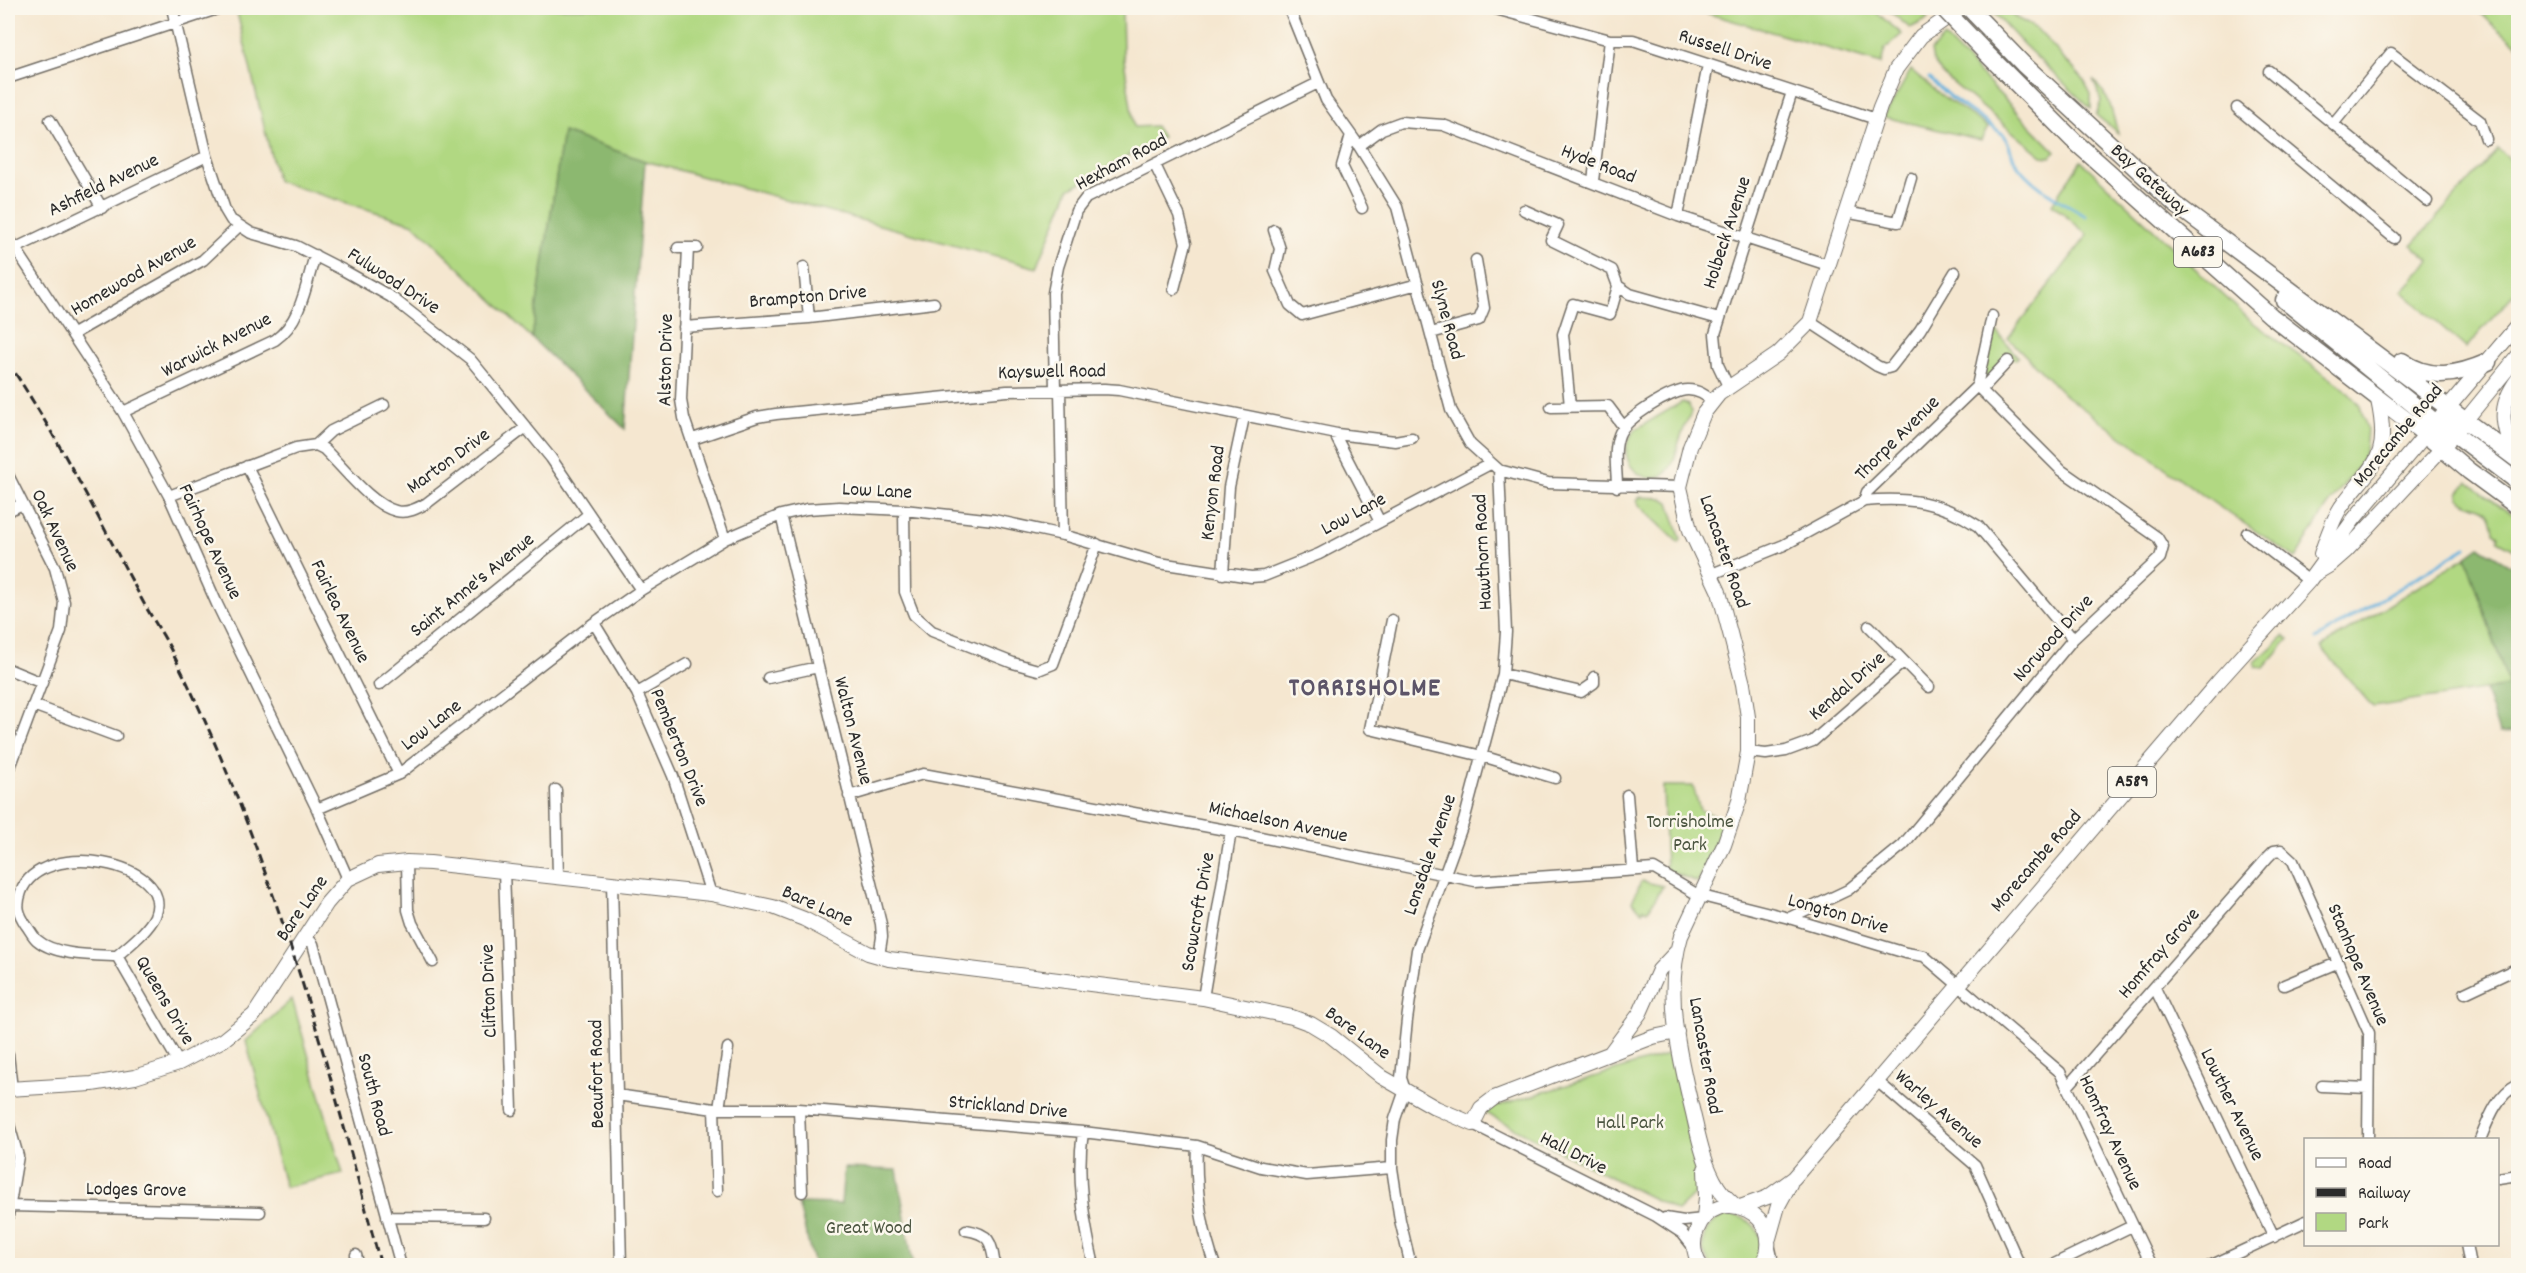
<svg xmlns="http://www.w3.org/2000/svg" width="2526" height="1273" font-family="Dekko,sans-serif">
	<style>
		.green { fill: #b1d882; stroke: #6e8256; stroke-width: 1.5 }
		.forest { fill: #8cb870; stroke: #5c724e; stroke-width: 1.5 }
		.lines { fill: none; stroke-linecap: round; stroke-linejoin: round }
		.stream { stroke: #64b1dd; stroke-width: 3 }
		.minor-casing { stroke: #726d65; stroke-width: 13 }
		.major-casing { stroke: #726d65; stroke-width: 16 }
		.highway-casing { stroke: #726d65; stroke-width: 19 }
		.minor { stroke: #fff; stroke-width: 10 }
		.major { stroke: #fff; stroke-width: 14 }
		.highway { stroke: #fff; stroke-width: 16 }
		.rail { stroke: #2b2b2b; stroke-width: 3; stroke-dasharray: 9 4.5; stroke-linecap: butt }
		.highway-bridge-casing { stroke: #726d65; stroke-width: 19; stroke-linecap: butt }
		.highway-bridge { stroke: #fff; stroke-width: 16 }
		.labels { text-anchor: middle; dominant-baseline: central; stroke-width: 5; stroke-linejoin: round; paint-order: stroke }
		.shield { fill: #fbf7ec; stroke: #696865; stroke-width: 1.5 }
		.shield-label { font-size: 18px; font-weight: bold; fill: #2b2b2b }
		.street-label { font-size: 20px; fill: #2b2b2b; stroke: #fbf7ec }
		.park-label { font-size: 20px; fill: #4c5641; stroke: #fbf7ec }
		.district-label { font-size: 26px; font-weight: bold; letter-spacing: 1.5px; fill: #5d5569; stroke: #fbf7ec }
	</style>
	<rect width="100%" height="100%" fill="#fbf7ec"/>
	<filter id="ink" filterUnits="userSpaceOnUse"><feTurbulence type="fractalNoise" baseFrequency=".0167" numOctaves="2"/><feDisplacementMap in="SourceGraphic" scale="12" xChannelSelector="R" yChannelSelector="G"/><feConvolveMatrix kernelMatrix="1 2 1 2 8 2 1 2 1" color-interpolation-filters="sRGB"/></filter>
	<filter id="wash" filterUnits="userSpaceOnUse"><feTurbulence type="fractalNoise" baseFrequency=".008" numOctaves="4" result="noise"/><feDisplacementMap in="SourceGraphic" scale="24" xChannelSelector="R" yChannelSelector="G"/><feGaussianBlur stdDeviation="1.35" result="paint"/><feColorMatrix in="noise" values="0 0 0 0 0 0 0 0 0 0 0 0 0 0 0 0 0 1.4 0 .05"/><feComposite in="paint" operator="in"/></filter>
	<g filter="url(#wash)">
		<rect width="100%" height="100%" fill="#f5e7d0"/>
		<path class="green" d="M236 8H1122L1123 53 1134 127 1155 126 1162 137 1069 189 1037 268 645 161 563 132 532 338 414 224 277 181Z
			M1689 8H1871L1902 34 1885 49 1881 64Z
			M1886 8H1918L1928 19 1910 28Z
			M1989 8H2003L2013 16 2037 29 2083 79 2091 94V109L2024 45Z
			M2474 8H2518V46Z
			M1944 37 2056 152 2050 157 2042 156 1942 74 1933 61 1931 51Z
			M1911 70 1941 95 1988 127 1981 140 1884 117Z
			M2093 79 2109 101 2118 133 2096 115 2101 101Z
			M2498 149 2518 167V289L2466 348 2402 291 2430 261 2412 245Z
			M2081 161 2251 321 2345 389 2360 406 2367 429 2365 452 2360 464 2326 508 2296 558 2215 504 2066 396 2008 338 2088 235 2052 204Z
			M1996 331 2018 357 2015 360 2008 354 1991 376 1983 381 1993 332Z
			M1682 402 1689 405 1691 412C1687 421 1683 430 1680 439 1677 447 1676 458 1671 466 1654 497 1606 462 1636 429Z
			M2468 482 2518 519V551L2498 540 2499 535 2494 532C2490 499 2477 513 2460 498L2459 493Z
			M1640 497 1662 498 1669 502 1681 540 1679 543 1639 505 1637 500Z
			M2466 557 2509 686 2373 707 2321 647Z
			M2284 636 2289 639 2264 668 2256 667 2255 662Z
			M1663 786H1693L1700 810 1725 820 1698 882 1666 870Z
			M1641 881 1663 886 1648 911 1644 908 1642 911 1632 902Z
			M292 999 343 1174 285 1187 246 1041Z
			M1673 1053 1699 1190 1677 1211 1481 1111Z
			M1727 1215C1756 1215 1772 1243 1753 1266L1711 1265C1695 1246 1704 1222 1727 1215Z"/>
		<path class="forest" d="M563 132 645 161 625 429 532 338Z
			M2480 547 2518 570V701L2514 703 2518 732 2499 733 2485 690 2509 686 2466 557Z
			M844 1168 897 1170 913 1265H814L798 1203 841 1204Z"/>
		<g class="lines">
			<path class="stream" d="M1929 78 1950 97 2004 135C2010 144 2010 152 2015 161 2030 186 2062 201 2086 216
				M2316 639 2466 547"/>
		</g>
	</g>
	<g filter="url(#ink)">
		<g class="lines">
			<defs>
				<path id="minor" d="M172 8 207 156 225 210 231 220 251 233 296 246 343 270 391 297 470 359 551 458 641 590
					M1289 8 1326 100 1359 146 1397 207 1451 410 1470 444 1499 470 1548 483 1680 487
					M1492 8 1610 40H1633L1876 119
					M2269 71 2427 201
					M8 78 217 9
					M2237 108 2394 238
					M50 120 102 208
					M2333 124 2391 53 2480 121 2486 139
					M1351 135 1342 166 1362 208
					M1359 146 1382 129 1401 122 1443 125 1678 216 1828 265
					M1155 165 1179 215 1186 243 1174 289
					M1593 181 1610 40
					M1524 210 1558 225 1551 240 1612 270 1618 286 1630 294 1719 319
					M1845 212 1898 222 1911 178
					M1678 216 1708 65
					M1274 230 1280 249 1275 271 1290 305 1302 315 1418 284
					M8 237 123 412 169 496 217 604 317 809 348 879
					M16 248 207 156
					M678 248H697
					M688 248 681 400 684 418 725 539
					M804 267 809 318
					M1810 322 1877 366 1884 369 1891 367 1920 330 1955 272
					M684 327 809 318 934 303
					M1431 333 1479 320 1484 308 1476 260
					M73 334 203 260 238 227
					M1728 386 1718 365 1715 334 1792 92
					M1977 386 1992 316
					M1055 390 1053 293 1058 267 1076 211 1086 198 1318 83
					M1060 390 1063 535
					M1981 390 2008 361
					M1570 406 1563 334 1573 304 1610 314 1618 286
					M1551 407 1608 406 1623 426
					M123 412 275 340C301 322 306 285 315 255
					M1337 434V439L1380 522
					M693 439 757 417 776 414 1007 391 1104 389 1119 390 1337 434 1395 441 1412 438
					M316 445 331 431 384 405
					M247 466 399 774
					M8 475 55 568 64 602 61 631 8 773
					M1617 487C1617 470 1613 451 1619 435 1624 419 1671 390 1688 390 1698 390 1705 395 1713 401
					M169 496 296 448 316 445 324 449C343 467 371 505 396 511 407 514 418 508 427 503L526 427
					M1864 501C1908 497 1940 501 1978 526L2073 639
					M904 510 905 592 914 615 932 631 1013 663 1038 670 1053 664 1097 544
					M8 511 22 504
					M781 515 881 924 882 937 879 956
					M2247 533 2309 581
					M1223 574 1229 487 1244 417
					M1712 574 1784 545 1864 501 1867 492 1977 386
					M1392 620 1370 729 1482 756 1555 778
					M594 623 637 693 673 776 711 894
					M1869 626 1929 687
					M8 669 42 683
					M1503 674 1581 692 1594 683V677
					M768 678 818 667
					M379 685 589 514
					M637 693 687 664
					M33 705 116 736
					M1748 752 1766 754 1786 751 1813 741 1902 663
					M556 790 558 876
					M1627 795 1633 869
					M849 796 923 774 1231 831 1475 881 1654 869 1698 895 1789 918 1906 953 1924 956 2060 1072 2152 1266
					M317 809 399 774 594 623 641 590 725 539 781 515 807 509 839 507 904 510 994 520 1063 535 1159 563 1251 577 1264 576 1319 554 1490 464
					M407 862 408 910 412 923 433 962
					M504 870 512 1110
					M612 882 621 1266
					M1789 918 1848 890 1903 845 2073 639 2160 558 2163 547 2157 537 2061 470 1977 386
					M306 936 313 944 401 1266
					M117 956C129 945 148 931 155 916 177 862 41 837 21 892 16 906 18 913 26 925 30 930 33 937 37 940 55 956 95 955 117 956L179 1063
					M2284 985 2337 963
					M2155 988 2274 1237
					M2465 993 2518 968
					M1203 998 1231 831
					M8 1054 12 1089
					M1877 1081 1975 1165 2020 1266
					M2068 1086 2268 857 2274 851 2281 850 2293 861 2369 1033 2368 1140
					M2322 1086 2368 1088
					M617 1095 714 1109H799L1083 1132 1197 1146 1261 1167 1307 1175 1392 1168
					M714 1109 717 1191
					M719 1109 728 1048
					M799 1109 802 1192
					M8 1121 18 1156 8 1216
					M1473 1124 1656 1216 1682 1233 1694 1248
					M1083 1132C1076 1177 1084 1222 1094 1266
					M2480 1140C2489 1118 2497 1095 2518 1084
					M1197 1146C1195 1187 1201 1227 1215 1266
					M2498 1178 2518 1175
					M10 1206 260 1212
					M387 1217 484 1218
					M1665 1218 1684 1221 1703 1219
					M966 1230C991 1234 991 1242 995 1266
					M1769 1244 1774 1266
					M2466 1244 2470 1266
					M356 1255 359 1266
					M1411 1266 1400 1220 1392 1168V1140L1395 1119 1405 1090 1401 1078 1407 1020 1417 950 1464 821 1503 674 1506 632 1499 470
					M2050 1266 2132 1226
					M2210 1266 2306 1221"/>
				<path id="major" d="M2460 427 2518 356
					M2514 456C2502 425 2497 407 2518 379
					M2321 554C2326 539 2332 521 2341 507 2373 463 2391 461 2378 400
					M2315 574 2330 565 2346 551 2448 442
					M1611 1052 1640 1013 1659 970 1676 952
					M8 1089 92 1084 135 1077 179 1063 223 1040 254 1015 327 903 348 879 378 865 407 862 430 863 711 894 773 907 804 919 868 953 889 959 1203 998 1292 1017 1311 1024 1331 1036 1382 1077 1436 1108 1473 1124 1481 1108 1494 1098 1653 1037 1677 1032
					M1737 1207C1730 1201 1723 1195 1718 1187 1704 1165 1699 1139 1693 1113 1679 1056 1664 993 1681 936L1724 845 1739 801 1748 752V717L1743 684 1730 633 1719 592 1690 530 1680 487 1690 447 1704 413 1719 394 1778 354 1810 322 1880 107 1896 69 1921 36 1961 8
					M1740 1207 1768 1197 1794 1178 2218 682 2309 581 2354 519 2518 325
					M1704 1218 1706 1197 1705 1169
					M1769 1238 1778 1206 1790 1184
					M1701 1266C1693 1254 1692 1242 1697 1230 1716 1181 1790 1214 1762 1266"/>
				<path id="highway" d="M1969 8 2023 64 2175 204 2518 460
					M1985 52 2073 140 2271 316 2426 435 2469 471 2518 507
					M2284 300 2436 423 2442 431 2444 446
					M2402 361C2430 381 2458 375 2488 362
					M2445 416 2448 428 2455 434 2518 482"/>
			</defs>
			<use href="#minor" class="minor-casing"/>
			<use href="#major" class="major-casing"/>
			<use href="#highway" class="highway-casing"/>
			<use href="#minor" class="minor"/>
			<use href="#major" class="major"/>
			<use href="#highway" class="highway"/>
			<path class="rail" d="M8 362C59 439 98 517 141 598 151 617 164 635 173 654 222 750 260 854 294 957 327 1058 353 1162 381 1266"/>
			<defs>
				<path id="highway-bridge" d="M1943 8 1985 52"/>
			</defs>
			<use href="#highway-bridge" class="highway-bridge-casing"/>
			<use href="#highway-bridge" class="highway-bridge"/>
		</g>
	</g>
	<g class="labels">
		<g class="shield">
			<rect x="2174" y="237" width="48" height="30" rx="4.5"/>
			<rect x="2108" y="767" width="48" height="30" rx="4.5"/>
		</g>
		<g class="shield-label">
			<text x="2198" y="252">A683</text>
			<text x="2132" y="782">A589</text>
		</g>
		<g class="street-label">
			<text transform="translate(1725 51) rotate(18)">Russell Drive</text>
			<text transform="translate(1122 163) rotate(-28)">Hexham Road</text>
			<text transform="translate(1598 165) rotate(21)">Hyde Road</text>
			<text transform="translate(2149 181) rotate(42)">Bay Gateway</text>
			<text transform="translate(104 186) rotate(-26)">Ashfield Avenue</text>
			<text transform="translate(1728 233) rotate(-72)">Holbeck Avenue</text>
			<text transform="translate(134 277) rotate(-30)">Homewood Avenue</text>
			<text transform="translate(393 282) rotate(33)">Fulwood Drive</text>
			<text transform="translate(808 298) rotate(-5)">Brampton Drive</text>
			<text transform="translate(1446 320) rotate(75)">Slyne Road</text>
			<text transform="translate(217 346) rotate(-27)">Warwick Avenue</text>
			<text transform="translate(667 360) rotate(-89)">Alston Drive</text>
			<text transform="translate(1052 373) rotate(-1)">Kayswell Road</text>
			<text transform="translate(2399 436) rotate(-50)">Morecambe Road</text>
			<text transform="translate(1898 439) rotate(-45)">Thorpe Avenue</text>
			<text transform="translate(449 462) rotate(-36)">Marton Drive</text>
			<text transform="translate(877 492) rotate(3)">Low Lane</text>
			<text transform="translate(1214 493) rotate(-83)">Kenyon Road</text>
			<text transform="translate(1354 515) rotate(-28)">Low Lane</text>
			<text transform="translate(54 531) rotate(65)">Oak Avenue</text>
			<text transform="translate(209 542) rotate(65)">Fairhope Avenue</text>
			<text transform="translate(1484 552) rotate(-93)">Hawthorn Road</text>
			<text transform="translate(1723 552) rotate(71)">Lancaster Road</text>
			<text transform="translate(473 586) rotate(-39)">Saint Anne's Avenue</text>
			<text transform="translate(339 612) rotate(64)">Fairlea Avenue</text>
			<text transform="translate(2054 639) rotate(-48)">Norwood Drive</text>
			<text transform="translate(1848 687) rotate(-41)">Kendal Drive</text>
			<text transform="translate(432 726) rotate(-38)">Low Lane</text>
			<text transform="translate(852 731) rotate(76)">Walton Avenue</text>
			<text transform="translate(678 748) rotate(68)">Pemberton Drive</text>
			<text transform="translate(1278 823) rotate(12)">Michaelson Avenue</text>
			<text transform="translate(1431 855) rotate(-71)">Lonsdale Avenue</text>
			<text transform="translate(2037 862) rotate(-49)">Morecambe Road</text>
			<text transform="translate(817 907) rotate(24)">Bare Lane</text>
			<text transform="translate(303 909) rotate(-55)">Bare Lane</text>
			<text transform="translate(1199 912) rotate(-80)">Scowcroft Drive</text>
			<text transform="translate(1838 915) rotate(16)">Longton Drive</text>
			<text transform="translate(2160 954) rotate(-49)">Homfray Grove</text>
			<text transform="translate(2357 965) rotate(67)">Stanhope Avenue</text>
			<text transform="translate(490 991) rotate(-92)">Clifton Drive</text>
			<text transform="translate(164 1001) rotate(60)">Queens Drive</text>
			<text transform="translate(1357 1034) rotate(36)">Bare Lane</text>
			<text transform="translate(1704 1056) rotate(80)">Lancaster Road</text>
			<text transform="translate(598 1074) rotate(-91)">Beaufort Road</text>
			<text transform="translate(373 1095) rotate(75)">South Road</text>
			<text transform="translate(2231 1105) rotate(64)">Lowther Avenue</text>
			<text transform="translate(1008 1108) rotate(5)">Strickland Drive</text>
			<text transform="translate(1938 1110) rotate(41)">Warley Avenue</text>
			<text transform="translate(2109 1133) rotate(65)">Homfray Avenue</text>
			<text transform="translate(1573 1154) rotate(27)">Hall Drive</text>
			<text transform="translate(136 1191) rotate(1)">Lodges Grove</text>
		</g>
		<g class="park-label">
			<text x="1690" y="823">Torrisholme<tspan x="1690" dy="23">Park</tspan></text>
			<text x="1630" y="1124">Hall Park</text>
			<text x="869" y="1229">Great Wood</text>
		</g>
		<g class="district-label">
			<text x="1365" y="689">TORRISHOLME</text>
		</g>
	</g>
	<rect width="2526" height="1273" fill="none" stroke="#fbf7ec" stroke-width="30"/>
	<rect x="2304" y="1138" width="195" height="108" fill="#fbf7ec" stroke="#a8a59f" stroke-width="1.5"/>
	<rect x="2316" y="1158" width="30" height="9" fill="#ffffff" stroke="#a8a59f" stroke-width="1.5"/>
	<text x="2358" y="1168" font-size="18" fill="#2b2b2b">Road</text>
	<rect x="2316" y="1188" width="30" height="9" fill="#2b2b2b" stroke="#a8a59f" stroke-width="1.5"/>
	<text x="2358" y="1198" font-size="18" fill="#2b2b2b">Railway</text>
	<rect x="2316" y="1213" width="30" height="18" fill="#b1d882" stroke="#a8a59f" stroke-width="1.5"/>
	<text x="2358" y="1228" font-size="18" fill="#2b2b2b">Park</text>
</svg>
